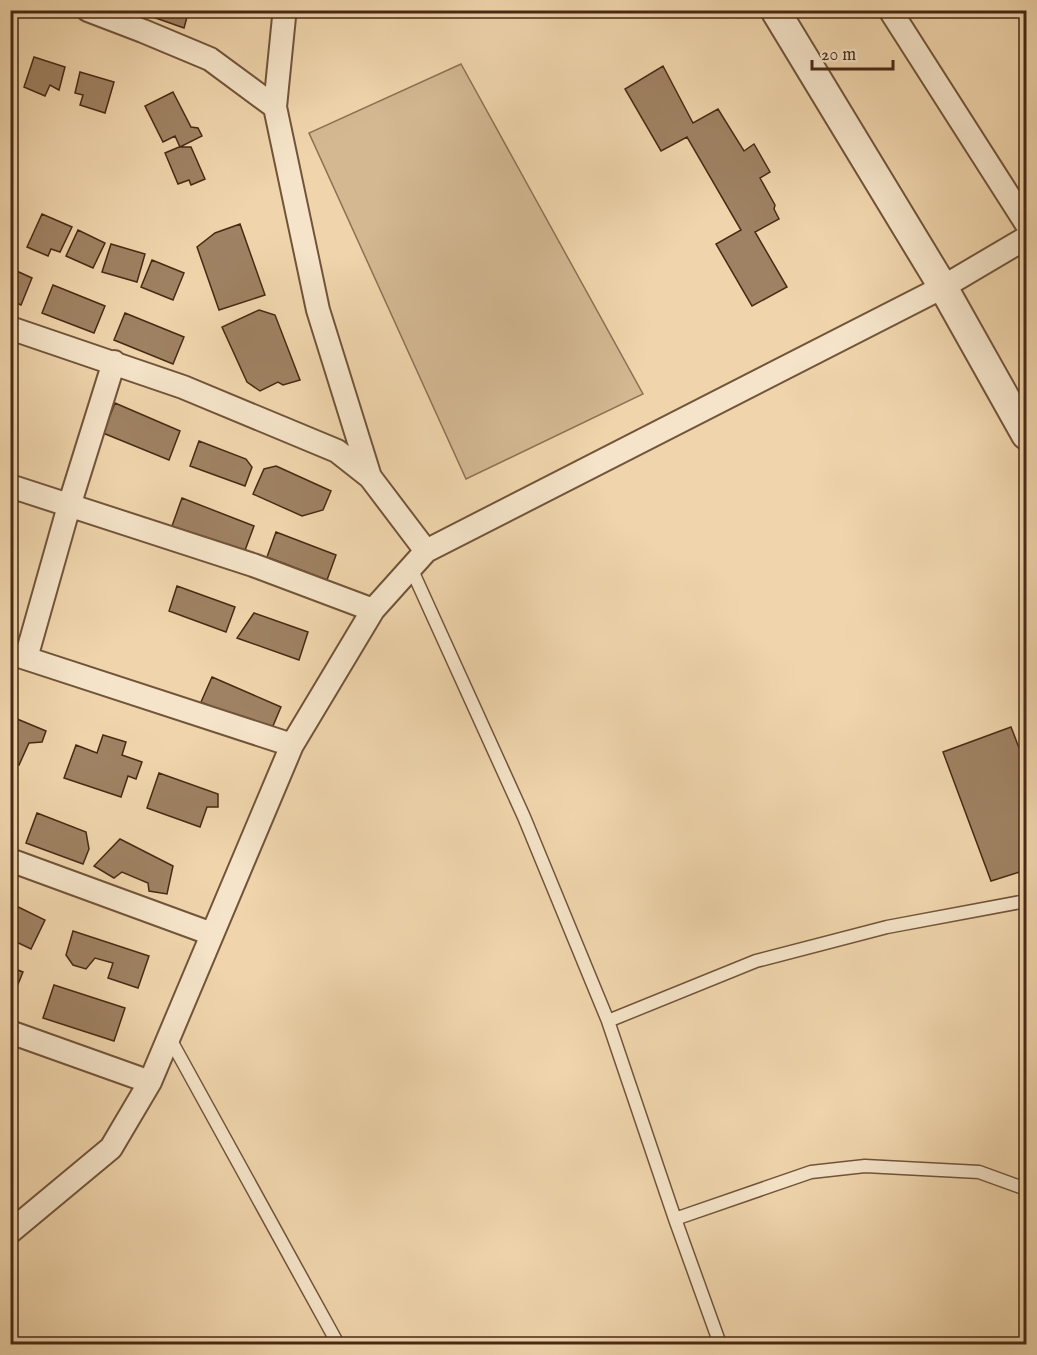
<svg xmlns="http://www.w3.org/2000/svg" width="1037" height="1355" font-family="'IM FELL English',serif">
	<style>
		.green { fill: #d3b892; stroke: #8e7053; stroke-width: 1.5 }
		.building { fill: #9f8263; stroke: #482914; stroke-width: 1.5 }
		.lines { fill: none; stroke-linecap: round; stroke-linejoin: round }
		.service-casing { stroke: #72543a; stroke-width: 15 }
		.minor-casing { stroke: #72543a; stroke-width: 26 }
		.tertiary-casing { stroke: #72543a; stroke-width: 32 }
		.service { stroke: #f5e4c9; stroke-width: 12 }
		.minor { stroke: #f5e4c9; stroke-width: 22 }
		.tertiary { stroke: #f5e4c9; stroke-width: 28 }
	</style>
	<rect width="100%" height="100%" fill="#f0d5ac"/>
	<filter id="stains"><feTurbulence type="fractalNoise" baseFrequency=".00333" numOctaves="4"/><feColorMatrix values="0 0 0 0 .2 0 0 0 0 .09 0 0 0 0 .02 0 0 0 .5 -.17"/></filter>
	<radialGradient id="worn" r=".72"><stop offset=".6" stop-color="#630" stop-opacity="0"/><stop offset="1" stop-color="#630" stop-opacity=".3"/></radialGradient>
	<path class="green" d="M461 64 643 394 466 479 309 133Z"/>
	<path class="building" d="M133 10H189L184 28Z
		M34 57 65 67 59 90 50 85 45 96 24 87Z
		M663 66 693 123 718 109 744 151 754 144 770 172 760 178 775 205 774 209 779 219 755 232 787 287 752 306 716 244 741 230 687 137 661 151 625 89Z
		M80 72 114 82 105 113 80 105 83 95 75 93Z
		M173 92 191 127 198 128 202 136 180 147 175 136 163 142 145 106Z
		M179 147H191L205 179 191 185 189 180 178 184 165 153Z
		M42 214 72 227 60 252 51 249 48 256 27 247Z
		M240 224 265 295 219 310 197 247 215 233Z
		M78 230 105 243 93 268 66 256Z
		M111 244 145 254 137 282 102 272Z
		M152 260 184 273 173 300 141 287Z
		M10 268 32 278 21 305 10 300Z
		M53 285 105 306 94 333 42 313Z
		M259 310 275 315 300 380 283 385 278 382 260 391 247 382 222 327Z
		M125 313 184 337 173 364 114 340Z
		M115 403 180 431 169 460 103 433Z
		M199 441 246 459 252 467 245 486 190 466Z
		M276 466 331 491 323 510 302 516 253 494 264 469Z
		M182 498 254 526 244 553 172 526Z
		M276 532 336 555 327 580 267 557Z
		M177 586 235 607 226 632 169 611Z
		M254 613 308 632 299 660 237 638Z
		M212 677 281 707 270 733 201 702Z
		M10 716 46 731 42 742 29 743 19 765 10 761Z
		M1011 727 1026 766V870L991 881 943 752Z
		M103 735 126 742 122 755 142 762 136 779 128 776 121 797 64 778 76 745 97 753Z
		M159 773 218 794V807H207L200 827 147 808Z
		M37 813 86 832 89 849 83 864 26 843Z
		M120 839 173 866 167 894 149 891 148 883 122 872 114 878 94 866Z
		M10 903 45 920 31 949 10 939Z
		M73 931 149 956 138 988 108 978 113 963 95 958 86 969 73 965 66 955Z
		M10 967 23 972 10 1004Z
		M54 985 125 1008 114 1041 43 1018Z"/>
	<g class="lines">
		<defs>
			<path id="service" d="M411 568 524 817 608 1021 675 1219 720 1344
				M608 1021 756 961 887 927 1026 901
				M169 1037 338 1344
				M675 1219 811 1172 865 1166 979 1172 1026 1189"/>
			<path id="minor" d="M88 10 143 31 210 59 275 107
				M286 10 284 17 275 107 318 310 370 477
				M890 10 1026 223
				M10 328 183 387 337 451 370 477 426 551
				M10 486 253 565 373 610
				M10 653 292 745
				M26 658 69 506 114 362
				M10 860 212 934
				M10 1032 150 1082
				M10 1232 111 1148 150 1082 292 745 373 610 426 551 943 287 1026 238"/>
			<path id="tertiary" d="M775 10 943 287 1026 435"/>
		</defs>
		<use href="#service" class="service-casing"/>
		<use href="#minor" class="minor-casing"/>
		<use href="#tertiary" class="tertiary-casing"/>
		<use href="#service" class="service"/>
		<use href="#minor" class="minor"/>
		<use href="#tertiary" class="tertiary"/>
	</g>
	<rect width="1037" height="1355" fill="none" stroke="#f0d5ac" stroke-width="36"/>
	<rect x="12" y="12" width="1013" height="1331" fill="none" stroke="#482914" stroke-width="3"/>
	<rect x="18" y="18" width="1001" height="1319" fill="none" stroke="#482914" stroke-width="1.5"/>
	<path d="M812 60v9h81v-9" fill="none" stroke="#482914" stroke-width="3"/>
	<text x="821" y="60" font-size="18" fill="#482914" stroke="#f5e4c9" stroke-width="4.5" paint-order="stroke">20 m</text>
	<rect width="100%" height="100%" filter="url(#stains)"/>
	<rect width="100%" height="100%" fill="url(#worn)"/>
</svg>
